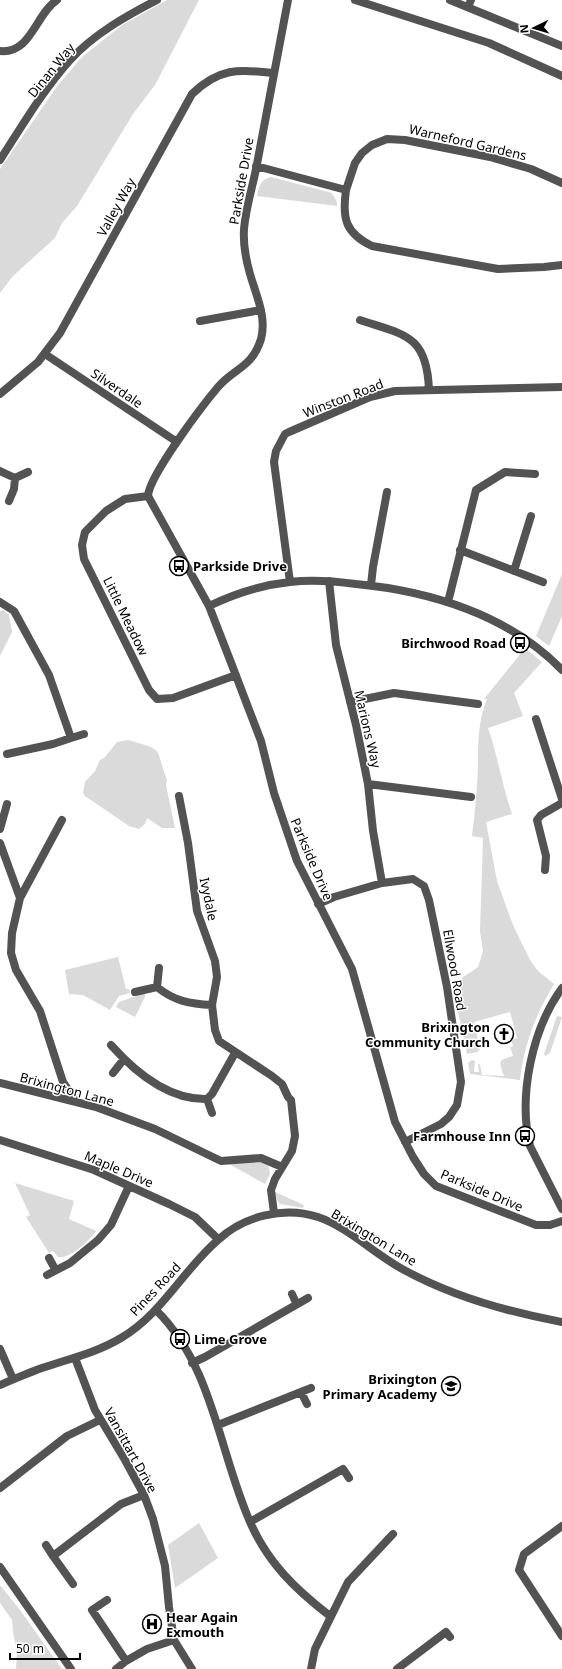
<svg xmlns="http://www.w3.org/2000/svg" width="562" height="1669" font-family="'Noto Sans',sans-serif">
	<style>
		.green { fill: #dadada }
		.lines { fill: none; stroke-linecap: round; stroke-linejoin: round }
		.minor { stroke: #535353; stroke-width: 8 }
		.tertiary { stroke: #535353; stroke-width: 8 }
		.labels { text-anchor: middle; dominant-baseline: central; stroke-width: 3; stroke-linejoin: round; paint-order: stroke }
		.street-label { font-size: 13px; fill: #000; stroke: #fff }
		.poi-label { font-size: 13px; font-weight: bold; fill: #000; stroke: #fff; text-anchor: end }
	</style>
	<rect width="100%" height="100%" fill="#fff"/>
	<path class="green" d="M167 0H199L155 85 133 114 77 206 62 223 55 238 13 276 0 293V169L58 85 82 57 122 25Z
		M271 177 332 193 337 202V206L257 196C259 186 261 179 271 177Z
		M562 574V616L549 646 536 636Z
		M3 610 9 615 12 632 0 656V611Z
		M525 648 542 662 514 693 523 716 488 728C498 757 502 785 512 814L486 822 497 881 513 925 530 960 538 971 554 984C536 1014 524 1044 520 1080L470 1074 468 1063 472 1060 475 1061 474 1072H479L478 1063 480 1065 482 1075 504 1076C499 1060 497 1061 513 1056L510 1047 513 1046 511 1040 517 1038 510 1012 474 1022 480 1049 477 1052 467 1054 453 988 460 986 462 978 478 967 483 951 480 931 483 838 472 836C475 813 477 789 478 766 478 743 478 721 487 699H484Z
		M128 740C166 751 154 746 167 780L166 785 175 828H162L147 818 145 824 139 829 129 826 85 796 83 793 85 782 95 771 100 760 105 757 117 742Z
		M118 957 126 989H129L130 993 119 996 110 1010 83 995 69 994 65 970Z
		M145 993V997L135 1017 116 1007 119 1002Z
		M557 1016 562 1017 550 1053 545 1056 544 1054Z
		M259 1161 268 1164 270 1174 265 1184 229 1164Z
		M15 1183 74 1201 69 1219 96 1231C90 1240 69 1260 58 1257L53 1251 49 1253 26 1217 30 1215Z
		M275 1192 304 1205 303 1208 280 1204 277 1200Z
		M199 1523 218 1558 175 1588 168 1545Z
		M0 1585 20 1610 62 1669H16L17 1652 13 1632 12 1620 0 1603Z"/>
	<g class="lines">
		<path class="minor" d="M288 0C278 55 267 109 257 164 253 186 246 206 244 229 243 244 246 260 250 274 256 295 267 317 261 339 252 368 234 368 218 387 202 406 149 476 148 496L209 606 230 660 261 741 274 793 297 861 352 969 395 1122 413 1157 424 1174 436 1186 536 1225H550L562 1221
			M355 0 489 43 562 76
			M468 7 471 0
			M0 51C31 54 35 15 57 0
			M256 166 346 190C342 218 345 233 372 246L498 269 544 267 562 265
			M346 190 355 163 362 153 372 145 387 139 405 140 490 157 531 169 562 183
			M360 320C405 335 427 335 429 390
			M200 321 261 310
			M45 354 177 442
			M0 394 38 362 60 333 192 94C219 68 238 69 273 73
			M0 471 15 478 14 489 9 501
			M15 478 28 472
			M148 496 125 499 106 511 85 532 82 545 84 559 149 690 157 699 173 698 236 675
			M460 550 543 582
			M514 571 531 516
			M329 581 336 645 356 725 368 784 373 831 382 883
			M290 582 274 462 276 451 285 434 289 432 370 397 395 391 562 387
			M371 585 373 567 387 492
			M0 602 14 611 49 675 71 738 53 744 7 754
			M448 602 476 490 505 472 535 474
			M209 606C234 594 261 585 290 582 312 579 334 581 356 584 430 591 509 615 562 670
			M350 702 394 693 478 704
			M536 719 562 799
			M71 738 84 734
			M368 784 471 797
			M179 796 188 843 197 911 215 961 217 977 212 1005 215 1030 219 1041 272 1076 282 1084 288 1097 291 1100 295 1136 292 1151 275 1179 271 1190 274 1213
			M62 820 20 898 12 933 11 953 16 970 40 1011 63 1082 76 1101
			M0 829 7 804
			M0 843 20 898
			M545 870 546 856 537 820 541 815 562 803
			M318 904 334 897 382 883 413 879 424 886 429 900 447 987 461 1082 457 1105 449 1117 441 1124 405 1142
			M157 987 159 968
			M562 988C532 1029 518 1096 530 1146L562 1209
			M135 992 157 987C174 1001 190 1004 212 1005
			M111 1045C135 1072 169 1100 207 1099L212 1094 235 1053
			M113 1073 124 1059
			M0 1083 96 1107 155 1129 221 1161 261 1158 282 1167
			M207 1099 212 1113
			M0 1140 94 1170 169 1204 195 1217 218 1239
			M49 1258 55 1269
			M47 1275 70 1263 98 1240 111 1225 129 1186
			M292 1294 296 1303
			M156 1310C213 1366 219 1452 250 1522 268 1563 295 1589 330 1616
			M0 1349 13 1379
			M75 1358 95 1410 125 1460 144 1495 153 1519 165 1566 169 1607 174 1640 192 1669
			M192 1363 205 1357 308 1298
			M301 1392 307 1404
			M218 1425 311 1388
			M0 1488 67 1436 100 1420
			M250 1522 343 1469 349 1478
			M562 1526 524 1554 519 1570 562 1636
			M46 1545 53 1556
			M73 1584 53 1556 121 1504 144 1495
			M107 1600 92 1610 126 1661 147 1649 174 1640
			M116 1669 126 1661
			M311 1669 315 1649 348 1582 393 1534
			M397 1669 446 1632 450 1637"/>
		<path class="tertiary" d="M450 0 562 46
			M0 160C22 126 43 90 70 60 94 34 126 16 157 0
			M0 1385C14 1379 28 1373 42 1368 68 1359 96 1353 121 1338 162 1314 183 1270 218 1240 244 1216 284 1206 318 1217 350 1228 375 1255 406 1271 454 1297 508 1312 562 1322
			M0 1567 71 1669"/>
	</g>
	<defs>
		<symbol id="bus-ring" viewBox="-11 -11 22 22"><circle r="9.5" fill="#fff" stroke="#000" stroke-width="1.5"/><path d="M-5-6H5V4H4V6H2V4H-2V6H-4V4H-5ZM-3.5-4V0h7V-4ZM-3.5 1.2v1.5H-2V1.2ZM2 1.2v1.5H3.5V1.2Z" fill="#000"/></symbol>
		<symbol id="church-ring" viewBox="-11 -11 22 22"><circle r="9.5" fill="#fff" stroke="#000" stroke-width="1.5"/><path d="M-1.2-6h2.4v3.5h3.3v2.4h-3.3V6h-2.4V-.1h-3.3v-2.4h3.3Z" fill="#000"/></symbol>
		<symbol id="school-ring" viewBox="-11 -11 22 22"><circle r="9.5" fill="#fff" stroke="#000" stroke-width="1.5"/><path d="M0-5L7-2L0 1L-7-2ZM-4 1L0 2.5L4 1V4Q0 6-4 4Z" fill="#000"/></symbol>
		<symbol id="hospital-ring" viewBox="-11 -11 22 22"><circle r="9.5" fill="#fff" stroke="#000" stroke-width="1.5"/><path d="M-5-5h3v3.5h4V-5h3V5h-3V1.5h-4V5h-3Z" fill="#000"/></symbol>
	</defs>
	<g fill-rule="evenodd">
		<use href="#bus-ring" x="168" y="555" width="22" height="22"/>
		<use href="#bus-ring" x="509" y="632" width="22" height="22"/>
		<use href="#church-ring" x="493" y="1023" width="22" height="22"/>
		<use href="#bus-ring" x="514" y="1125" width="22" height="22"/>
		<use href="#bus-ring" x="169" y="1328" width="22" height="22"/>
		<use href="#school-ring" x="440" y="1375" width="22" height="22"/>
		<use href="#hospital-ring" x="141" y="1613" width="22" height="22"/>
	</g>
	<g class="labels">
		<g class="street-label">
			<text transform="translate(51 70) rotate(-51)">Dinan Way</text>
			<text transform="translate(468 142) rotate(13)">Warneford Gardens</text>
			<text transform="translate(241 181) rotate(-80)">Parkside Drive</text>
			<text transform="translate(116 207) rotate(-61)">Valley Way</text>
			<text transform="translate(117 388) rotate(34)">Silverdale</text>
			<text transform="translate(343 398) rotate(-21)">Winston Road</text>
			<text transform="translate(126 616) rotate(64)">Little Meadow</text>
			<text transform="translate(368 729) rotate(77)">Marions Way</text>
			<text transform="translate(312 859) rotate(67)">Parkside Drive</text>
			<text transform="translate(209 899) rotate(78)">Ivydale</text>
			<text transform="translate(455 970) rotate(80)">Ellwood Road</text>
			<text transform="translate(67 1089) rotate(15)">Brixington Lane</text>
			<text transform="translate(119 1169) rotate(23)">Maple Drive</text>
			<text transform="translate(482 1190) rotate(23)">Parkside Drive</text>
			<text transform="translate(374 1237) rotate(31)">Brixington Lane</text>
			<text transform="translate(155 1289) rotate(-47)">Pines Road</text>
			<text transform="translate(131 1450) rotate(61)">Vansittart Drive</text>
		</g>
		<g class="poi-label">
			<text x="193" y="566" text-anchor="start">Parkside Drive</text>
			<text x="506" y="643">Birchwood Road</text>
			<text x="490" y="1027">Brixington<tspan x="490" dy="15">Community Church</tspan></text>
			<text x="511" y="1136">Farmhouse Inn</text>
			<text x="194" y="1339" text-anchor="start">Lime Grove</text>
			<text x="437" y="1379">Brixington<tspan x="437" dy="15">Primary Academy</tspan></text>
			<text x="166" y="1617" text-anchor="start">Hear Again<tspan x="166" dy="15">Exmouth</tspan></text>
		</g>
	</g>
	<g transform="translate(534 28) rotate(265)" stroke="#ffffff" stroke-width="3" paint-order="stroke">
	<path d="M0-3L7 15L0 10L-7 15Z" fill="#000000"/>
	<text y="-6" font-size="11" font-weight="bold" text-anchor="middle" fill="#000000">N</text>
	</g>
	<path d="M10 1653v6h70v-6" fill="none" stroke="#000000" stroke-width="2"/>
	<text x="16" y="1653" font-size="12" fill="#000000" stroke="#ffffff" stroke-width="3" paint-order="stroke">50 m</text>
</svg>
